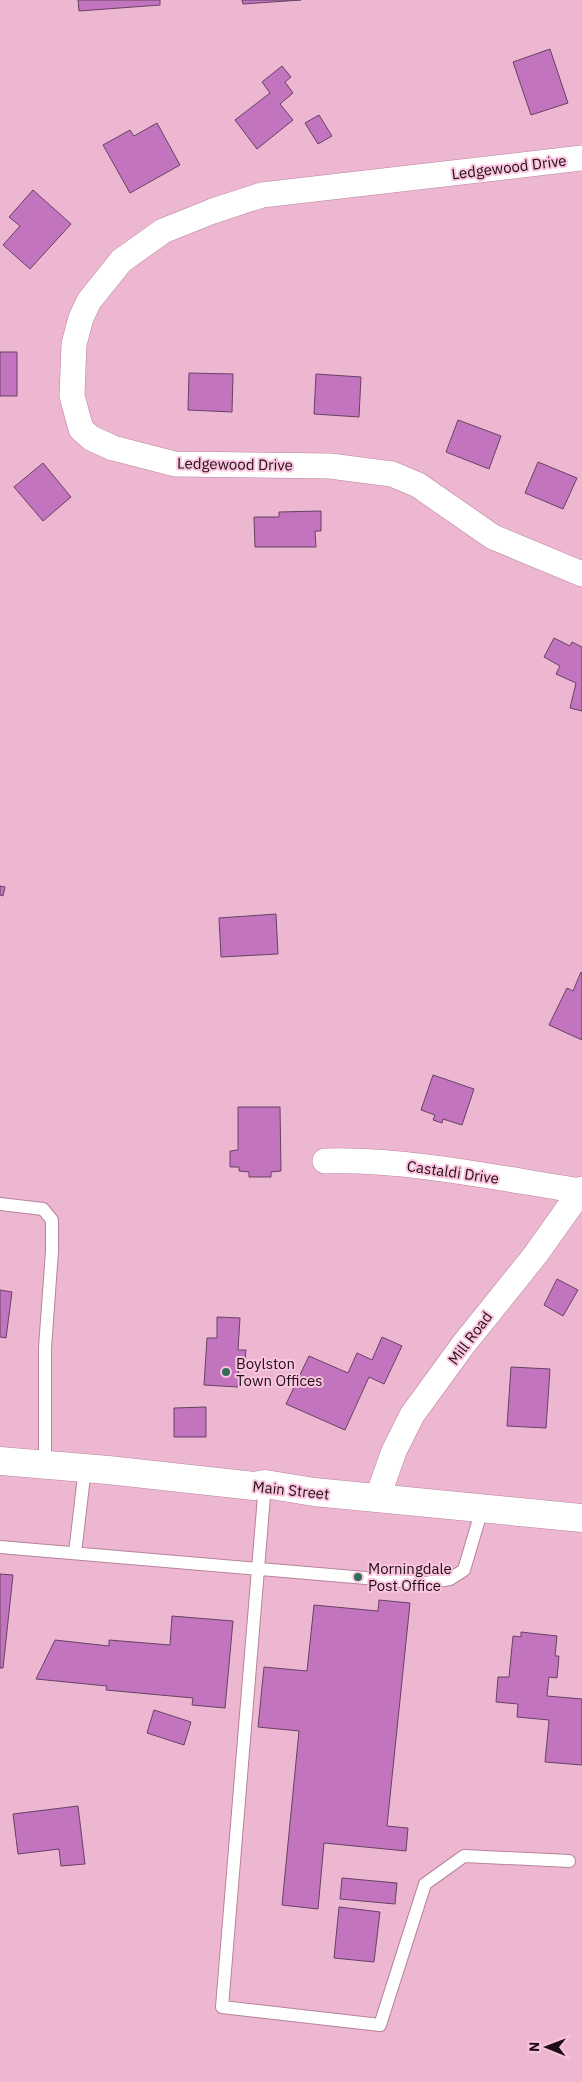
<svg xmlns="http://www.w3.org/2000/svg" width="582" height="2082" font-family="'IBM Plex Sans',sans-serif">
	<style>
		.building { fill: #c274be; stroke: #664264 }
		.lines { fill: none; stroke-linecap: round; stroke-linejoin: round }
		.lane-casing { stroke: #b6839c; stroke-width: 14 }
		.street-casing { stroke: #b6839c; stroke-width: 26 }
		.secondary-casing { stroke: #b6839c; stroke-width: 29 }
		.lane { stroke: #fff; stroke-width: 12 }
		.street { stroke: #fff; stroke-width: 25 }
		.secondary { stroke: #fff; stroke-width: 28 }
		.poi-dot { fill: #316e59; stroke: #fbc4de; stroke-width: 2 }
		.labels { text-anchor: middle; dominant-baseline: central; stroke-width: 4; stroke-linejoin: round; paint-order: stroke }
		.street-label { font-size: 15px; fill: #200e17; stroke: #fbc4de }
		.poi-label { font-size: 15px; fill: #200e17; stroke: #fbc4de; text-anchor: start }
	</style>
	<rect width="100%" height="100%" fill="#eeb7d1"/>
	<path class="building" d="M78 0H160V5L79 11Z
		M242 0H301L243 4Z
		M550 49 568 103 531 115 513 62Z
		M282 66 291 77 285 82 293 93 280 104 293 120 257 149 235 120 270 93 262 82Z
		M319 115 332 136 318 144 305 123Z
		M157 123 180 165 130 193 103 145 130 130 134 136Z
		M33 190 71 224 30 269 3 245 20 226 9 217Z
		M0 352H17V396H0Z
		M189 373 233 374 232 412 188 410Z
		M316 374 361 377 359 417 314 414Z
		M458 420 501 436 489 469 446 452Z
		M538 462 577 478 563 509 525 493Z
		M43 463 71 497 43 521 14 487Z
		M321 511V531H315L316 547H255L254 517H279V512Z
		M554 638 570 646 572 642 582 647V711L570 708 576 683 556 674 560 666 544 657Z
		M0 886 5 887 3 896 0 895Z
		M276 914 278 954 221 957 219 918Z
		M581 972 582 973V1040L549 1025 567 988 573 991Z
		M433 1075 474 1089 462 1125 443 1119 442 1123 433 1120 435 1115 421 1110Z
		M238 1107H280L281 1171 271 1172V1177H249V1172L239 1171V1167H230V1151L238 1150Z
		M557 1279 578 1290 563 1316 544 1305Z
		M0 1290 12 1292 6 1338 0 1337Z
		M217 1317 240 1318 238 1350H246L245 1360H239L238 1387 204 1385 207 1338H217Z
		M382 1337 402 1346 384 1384 369 1377 345 1430 286 1404 309 1356 348 1373 357 1353 372 1360Z
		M511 1367 550 1369 546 1428 507 1426Z
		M206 1407V1437H174V1408Z
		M0 1574 13 1575 3 1668H0Z
		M379 1600 410 1603 387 1826 408 1828 406 1851 324 1843 318 1909 282 1905 299 1731 258 1727 264 1667 307 1671 314 1605 378 1611Z
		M172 1616 233 1621 225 1708 192 1705 193 1698 106 1690 107 1686 36 1679 55 1640 109 1646V1640L170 1645Z
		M521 1632 557 1636 555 1656H559L557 1678 549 1677 547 1696 582 1699V1765L545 1762 549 1720 517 1717 518 1704 496 1702 498 1677H509L513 1636 521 1637Z
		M154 1710 191 1722 184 1745 147 1733Z
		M78 1806 85 1864 61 1866 59 1849 18 1854 13 1814Z
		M342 1878 397 1883 395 1904 340 1899Z
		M339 1907 380 1912 374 1962 334 1958Z"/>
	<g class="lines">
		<defs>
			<path id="lane" d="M0 1204 43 1209 52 1220V1251L45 1348V1465
				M265 1484 222 2007 380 2025 425 1884 464 1856 569 1861
				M0 1547 425 1583 450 1579 464 1570 482 1509
				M75 1553 85 1468"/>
			<path id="street" d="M582 158 262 195 213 211 163 231 121 261 89 301 81 318 74 344 72 396 81 429 91 438 113 448 175 464 330 466 392 474 418 485 493 537 582 574
				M325 1161C410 1159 497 1178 581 1191
				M377 1499 394 1451 412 1415 463 1345 536 1254 582 1189"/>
			<path id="secondary" d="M0 1461 108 1470 254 1486 265 1484 314 1492 582 1518"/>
		</defs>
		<use href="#lane" class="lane-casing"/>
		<use href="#street" class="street-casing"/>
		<use href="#secondary" class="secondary-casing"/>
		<use href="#lane" class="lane"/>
		<use href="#street" class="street"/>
		<use href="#secondary" class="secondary"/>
	</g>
	<g class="poi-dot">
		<circle cx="226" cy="1372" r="5"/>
		<circle cx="358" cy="1577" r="5"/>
	</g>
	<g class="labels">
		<g class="street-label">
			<text transform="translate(509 167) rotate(-7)">Ledgewood Drive</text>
			<text transform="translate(235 464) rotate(1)">Ledgewood Drive</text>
			<text transform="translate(453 1172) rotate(8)">Castaldi Drive</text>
			<text transform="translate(470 1338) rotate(-53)">Mill Road</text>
			<text transform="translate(291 1490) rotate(6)">Main Street</text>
		</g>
		<g class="poi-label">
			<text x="236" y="1363">Boylston<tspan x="236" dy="17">Town Offices</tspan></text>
			<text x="368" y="1568">Morningdale<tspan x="368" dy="17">Post Office</tspan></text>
		</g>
	</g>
	<g transform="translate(547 2047) rotate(271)" stroke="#fbc4de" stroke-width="4" paint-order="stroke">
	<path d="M0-4L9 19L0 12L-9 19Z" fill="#200e17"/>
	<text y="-8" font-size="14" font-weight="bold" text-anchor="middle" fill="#200e17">N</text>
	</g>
</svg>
